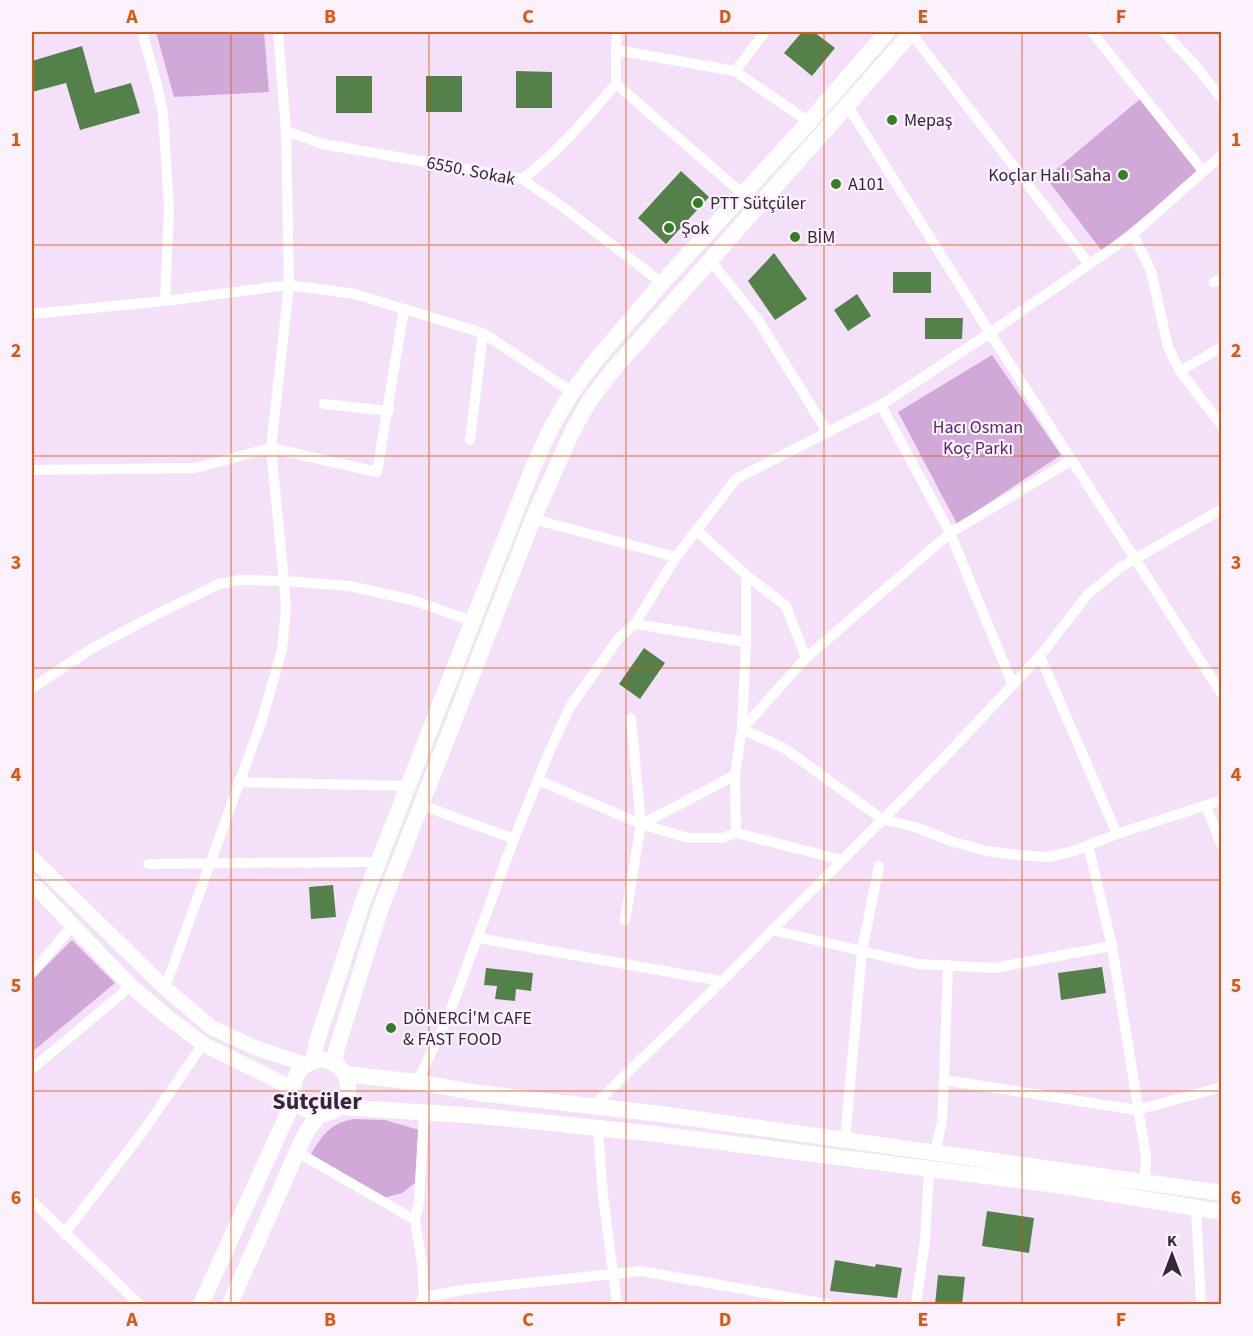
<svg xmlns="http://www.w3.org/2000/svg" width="1253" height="1336" font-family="'Source Sans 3',sans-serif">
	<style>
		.green { fill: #d0a9d9 }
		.building { fill: #548049 }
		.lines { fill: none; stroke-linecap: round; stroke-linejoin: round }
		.minor { stroke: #fff; stroke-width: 10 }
		.secondary { stroke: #fff; stroke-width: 15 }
		.primary { stroke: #fff; stroke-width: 16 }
		.grid { fill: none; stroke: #df560e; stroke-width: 1.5; stroke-opacity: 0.55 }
		.poi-dot { fill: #367e23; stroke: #fcf2fe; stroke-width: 2 }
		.labels { text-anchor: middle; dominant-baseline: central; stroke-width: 4.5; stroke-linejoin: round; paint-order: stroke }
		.poi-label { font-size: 18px; fill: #38253c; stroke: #fcf2fe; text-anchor: start }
		.street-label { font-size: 18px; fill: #38253c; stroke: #fcf2fe }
		.park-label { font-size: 18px; fill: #5b2667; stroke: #fcf2fe }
		.district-label { font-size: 24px; font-weight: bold; fill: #38253c; stroke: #fcf2fe }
		.neatline { fill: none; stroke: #df560e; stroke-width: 2 }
		.grid-label { font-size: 20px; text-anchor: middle; font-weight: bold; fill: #df560e }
	</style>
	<rect width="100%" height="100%" fill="#f4e1f9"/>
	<path class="green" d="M156 32H264L269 92 174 97Z
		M1140 99 1201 171 1102 251 1046 178Z
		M992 355 1061 455 957 524 898 412Z
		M72 940 115 983 32 1052V980Z
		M354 1119 385 1120 419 1130 415 1183 402 1193 384 1198 311 1154C323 1134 331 1123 354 1119Z"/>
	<path class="building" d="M802 32H814L835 48 812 76 784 53Z
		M82 46 95 93 131 83 140 113 80 130 66 83 32 92V61Z
		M516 71 552 72V108H516Z
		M336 76H372V113H336Z
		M426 76H462V112H426Z
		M681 171 709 197 666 244 638 218Z
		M774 253 807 299 775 320 748 281Z
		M893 272H931V293H893Z
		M857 294 871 316 848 331 834 310Z
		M925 318H963L962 339H925Z
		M644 648 665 663 640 699 619 684Z
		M333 885 336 917 311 919 309 887Z
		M1102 967 1106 993 1061 1000 1058 973Z
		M486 968 533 973 531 991 516 989 515 1001 495 999 497 986 484 985Z
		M987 1211 1034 1218 1029 1253 982 1246Z
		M835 1260 875 1267 876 1264 902 1268 897 1298 830 1291Z
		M938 1275 965 1277 962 1305H935Z"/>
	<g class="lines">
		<path class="minor" d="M142 32 157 85 163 113 169 209 165 301
			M617 32 616 50 735 71
			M765 32 735 71 809 122
			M1092 32 1203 171
			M1164 32 1194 64 1222 99
			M911 33 1089 264
			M616 50V84L743 194
			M847 105 990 333 1222 694
			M286 131 323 144 522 179 564 208 662 283
			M522 179C558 153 587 117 616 84
			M1133 234 1151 271 1168 347 1180 371 1222 426
			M710 260 758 320 828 433
			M1214 282 1222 278
			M32 314 165 301 289 285 355 294 483 333 572 392
			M1180 371 1222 347
			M324 404 389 411
			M881 405 950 533 1013 685
			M470 440 483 333
			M32 470 195 468 271 448 377 472 404 309
			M533 519 676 557
			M696 530 746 575 786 606 806 658
			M746 575V642L742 729 784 748 882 819 915 827 953 842 987 851 1017 855 1048 857 1071 852 1117 834 1222 800
			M635 624 746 642
			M1040 656 1117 834
			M32 688 91 649 151 617 219 584 240 580 284 581 350 586 412 600 472 621
			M538 780 641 824 688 838H722L736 833
			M238 782 408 786
			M421 805 514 839
			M1206 806 1222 846
			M641 824C673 809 703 792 735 775
			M1088 845 1112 946 1146 1157 1145 1183
			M842 860 736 833 735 775 742 729 806 658 950 533 1072 460
			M148 864 378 862
			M625 921 641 824 631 718
			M772 930 918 964 994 968 1112 946
			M478 938 721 981
			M948 965 944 1080 1137 1110 1222 1087
			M32 973 73 925
			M165 988 262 720 282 650 286 608 284 581 271 448 289 285 286 131 278 32
			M32 1069 131 986
			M417 1082 448 1017 514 839 550 750 570 707 618 639 635 624 676 557 736 479 881 405 990 333 1133 234 1222 155
			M593 1106 713 990 941 761 1040 656 1088 594 1121 567 1222 509
			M598 1128 603 1195 617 1304
			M845 1140 862 951 879 866
			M297 1152 415 1220 422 1263 424 1297 419 1304
			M935 1153 942 1121 944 1080
			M32 1201 139 1304
			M1196 1208 1201 1304
			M415 1220 419 1202 424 1113
			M64 1234 142 1133 203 1044
			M424 1297 469 1289 641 1271 827 1304
			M916 1304 925 1241 929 1169"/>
		<path class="secondary" d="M32 858 165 988 212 1028 256 1048 307 1065
			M32 883 131 986 165 1015 203 1044 294 1089"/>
		<path class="primary" d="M294 1087a27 27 0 1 1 54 0a27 27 0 1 1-54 0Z
			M313 1062 317 1041 363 901 534 465 552 426 572 392 596 360 662 283 809 122 887 32
			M334 1064 337 1048 380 910 533 519 574 428 590 400 613 370 912 32
			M345 1074 417 1082 478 1093 661 1114 1222 1193
			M339 1107 481 1116 656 1134 1063 1186 1222 1212
			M201 1304 296 1096
			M230 1304 297 1152 307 1131 320 1114"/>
	</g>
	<path class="grid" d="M231 32V1304M429 32V1304M626 32V1304M824 32V1304M1022 32V1304M32 245H1222M32 456H1222M32 668H1222M32 880H1222M32 1091H1222"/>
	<g class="poi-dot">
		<circle cx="892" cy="120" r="6"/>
		<circle cx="1123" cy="175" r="6"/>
		<circle cx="836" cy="184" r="6"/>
		<circle cx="698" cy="203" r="6"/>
		<circle cx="669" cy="228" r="6"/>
		<circle cx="795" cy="237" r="6"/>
		<circle cx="391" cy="1028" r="6"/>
	</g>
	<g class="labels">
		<g class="poi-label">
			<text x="904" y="120">Mepaş</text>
			<text x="1111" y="175" text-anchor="end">Koçlar Halı Saha</text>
			<text x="848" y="184">A101</text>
			<text x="710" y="203">PTT Sütçüler</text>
			<text x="681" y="228">Şok</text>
			<text x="807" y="237">BİM</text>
			<text x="403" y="1018">DÖNERCİ'M CAFE<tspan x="403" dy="21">&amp; FAST FOOD</tspan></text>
		</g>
		<g class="street-label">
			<text transform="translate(471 171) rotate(11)">6550. Sokak</text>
		</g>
		<g class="park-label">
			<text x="978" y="427">Hacı Osman<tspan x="978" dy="21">Koç Parkı</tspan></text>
		</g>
		<g class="district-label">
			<text x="317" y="1101">Sütçüler</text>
		</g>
	</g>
	<rect width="1253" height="1336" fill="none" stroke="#fcf2fe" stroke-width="66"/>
	<g transform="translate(1172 1255)" stroke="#fcf2fe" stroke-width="4.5" paint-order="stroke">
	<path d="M0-4.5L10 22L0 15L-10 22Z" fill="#38253c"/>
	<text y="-9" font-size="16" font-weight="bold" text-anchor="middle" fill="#38253c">K</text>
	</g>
	<rect x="33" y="33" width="1187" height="1270" class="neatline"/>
	<g class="grid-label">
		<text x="132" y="23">A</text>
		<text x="330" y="23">B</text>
		<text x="528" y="23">C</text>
		<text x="725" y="23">D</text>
		<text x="923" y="23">E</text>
		<text x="1121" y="23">F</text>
		<text x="16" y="146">1</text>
		<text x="1236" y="146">1</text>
		<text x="16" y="357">2</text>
		<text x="1236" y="357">2</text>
		<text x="16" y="569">3</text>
		<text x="1236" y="569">3</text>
		<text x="16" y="781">4</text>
		<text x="1236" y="781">4</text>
		<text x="16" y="992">5</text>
		<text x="1236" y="992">5</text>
		<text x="16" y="1204">6</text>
		<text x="1236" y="1204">6</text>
		<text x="132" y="1326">A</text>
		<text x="330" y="1326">B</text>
		<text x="528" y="1326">C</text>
		<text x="725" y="1326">D</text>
		<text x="923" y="1326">E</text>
		<text x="1121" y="1326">F</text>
	</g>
</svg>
